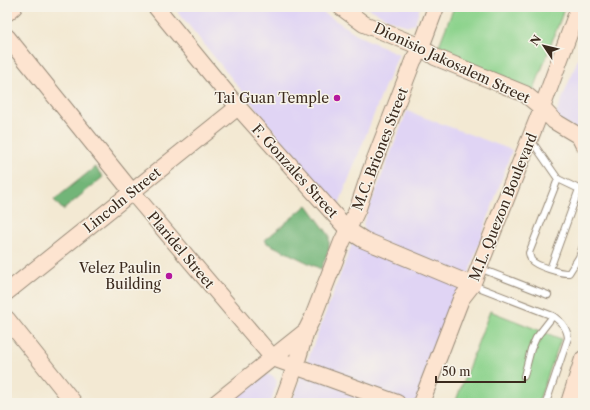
<svg xmlns="http://www.w3.org/2000/svg" width="590" height="410" font-family="'Libre Caslon Text',serif">
	<style>
		.built { fill: #e0d4f4 }
		.green { fill: #8dd38d; stroke: #647e56 }
		.forest { fill: #72b578; stroke: #56704b }
		.lines { fill: none; stroke-linecap: round; stroke-linejoin: round }
		.lane-casing { stroke: #978a78; stroke-width: 8 }
		.secondary-casing { stroke: #978a78; stroke-width: 18 }
		.lane { stroke: #fff; stroke-width: 6 }
		.secondary { stroke: #fde4d0; stroke-width: 16 }
		.poi-dot { fill: #b5179e; stroke: #f7f3e8; stroke-width: 1.5 }
		.labels { text-anchor: middle; dominant-baseline: central; stroke-width: 3; stroke-linejoin: round; paint-order: stroke }
		.street-label { font-size: 14px; fill: #3b2a1e; stroke: #f7f3e8 }
		.poi-label { font-size: 14px; fill: #3b2a1e; stroke: #f7f3e8; text-anchor: end }
	</style>
	<rect width="100%" height="100%" fill="#f7f3e8"/>
	<filter id="ink" filterUnits="userSpaceOnUse"><feTurbulence type="fractalNoise" baseFrequency=".025" numOctaves="2"/><feDisplacementMap in="SourceGraphic" scale="8" xChannelSelector="R" yChannelSelector="G"/><feConvolveMatrix kernelMatrix="1 2 1 2 8 2 1 2 1" color-interpolation-filters="sRGB"/></filter>
	<filter id="wash" filterUnits="userSpaceOnUse"><feTurbulence type="fractalNoise" baseFrequency=".012" numOctaves="4" result="noise"/><feDisplacementMap in="SourceGraphic" scale="16" xChannelSelector="R" yChannelSelector="G"/><feGaussianBlur stdDeviation="0.9" result="paint"/><feColorMatrix in="noise" values="0 0 0 0 0 0 0 0 0 0 0 0 0 0 0 0 0 1.4 0 .05"/><feComposite in="paint" operator="in"/></filter>
	<g filter="url(#wash)">
		<rect width="100%" height="100%" fill="#f3e9d3"/>
		<path class="built" d="M174 7H319L324 13 361 37 399 54 385 86 337 209Z
			M366 7H420L415 23 409 26 395 22Z
			M583 46V134L555 117Z
			M407 111 512 150 468 275 366 236 363 224Z
			M352 244 464 285 419 403H291Z
			M265 374 273 376 277 381 271 403H221Z"/>
		<path class="green" d="M454 7H565L533 92 436 53Z
			M490 311 561 339 538 403H455Z"/>
		<path class="forest" d="M95 167 103 177 63 210 54 200Z
			M307 205 329 235V249L321 269 267 243 265 240Z"/>
	</g>
	<g filter="url(#ink)">
		<g class="lines">
			<defs>
				<path id="lane" d="M531 140 558 179 529 253C529 254 531 259 531 260 536 266 562 274 569 273L579 257 583 246
					M558 179 579 189 583 193
					M479 268 548 295
					M550 269 579 189
					M473 285 553 316C561 322 567 327 568 338L546 403
					M524 376 531 349 536 338 553 316"/>
				<path id="secondary" d="M156 7 238 107 348 230 364 240 472 285
					M341 7 364 24 421 47 435 57 525 94 542 108 554 121 579 136 583 144
					M7 13 14 7
					M7 37 132 192 273 358 397 403
					M7 292 238 107
					M7 319 74 403
					M216 403 306 331
					M282 403 295 367 306 331 313 317 342 242 358 208 370 172 413 61 421 47 436 7
					M421 403 461 299 472 285 542 108 579 7
					M569 403 583 359"/>
			</defs>
			<use href="#lane" class="lane-casing"/>
			<use href="#secondary" class="secondary-casing"/>
			<use href="#lane" class="lane"/>
			<use href="#secondary" class="secondary"/>
		</g>
	</g>
	<g class="poi-dot">
		<circle cx="337" cy="98" r="4"/>
		<circle cx="169" cy="276" r="4"/>
	</g>
	<g class="labels">
		<g class="street-label">
			<text transform="translate(452 63) rotate(25)">Dionisio Jakosalem Street</text>
			<text transform="translate(380 149) rotate(-69)">M.C. Briones Street</text>
			<text transform="translate(295 171) rotate(48)">F. Gonzales Street</text>
			<text transform="translate(122 200) rotate(-39)">Lincoln Street</text>
			<text transform="translate(503 207) rotate(-68)">M.L. Quezon Boulevard</text>
			<text transform="translate(181 250) rotate(50)">Plaridel Street</text>
		</g>
		<g class="poi-label">
			<text x="329" y="98">Tai Guan Temple</text>
			<text x="161" y="268">Velez Paulin<tspan x="161" dy="16">Building</tspan></text>
		</g>
	</g>
	<rect width="590" height="410" fill="none" stroke="#f7f3e8" stroke-width="24"/>
	<g transform="translate(544 46) rotate(305)" stroke="#f7f3e8" stroke-width="3" paint-order="stroke">
	<path d="M0-3L7 15L0 10L-7 15Z" fill="#3b2a1e"/>
	<text y="-6" font-size="11" font-weight="bold" text-anchor="middle" fill="#3b2a1e">N</text>
	</g>
	<path d="M436 376v6h89v-6" fill="none" stroke="#3b2a1e" stroke-width="2"/>
	<text x="442" y="376" font-size="12" fill="#3b2a1e" stroke="#f7f3e8" stroke-width="3" paint-order="stroke">50 m</text>
</svg>
